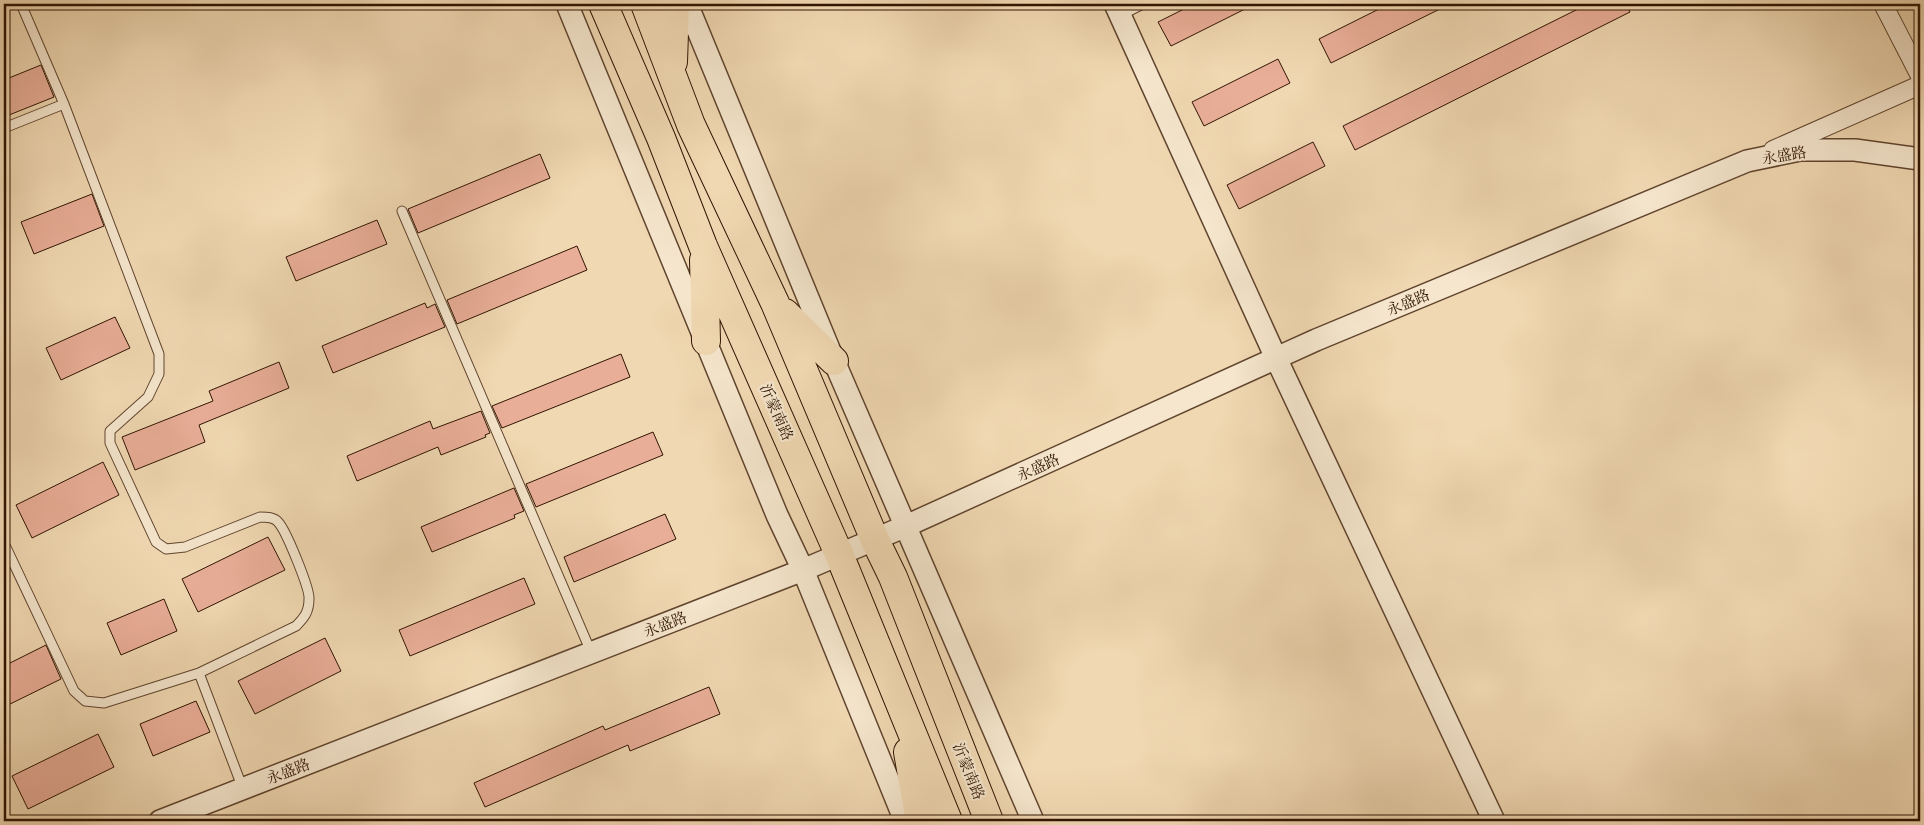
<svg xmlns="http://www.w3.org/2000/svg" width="1924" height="825" font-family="'Libre Caslon Text','Noto Serif SC',serif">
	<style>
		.building { fill: #e9ae98; stroke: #301402 }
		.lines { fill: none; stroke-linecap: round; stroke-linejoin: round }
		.service-casing { stroke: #60452e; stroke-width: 11 }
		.minor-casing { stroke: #60452e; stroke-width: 20 }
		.tertiary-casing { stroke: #60452e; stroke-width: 24 }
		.primary-casing { stroke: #301402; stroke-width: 30 }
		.trunk-casing { stroke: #301402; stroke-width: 30 }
		.service { stroke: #f5e6cd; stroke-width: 9 }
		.minor { stroke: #f5e6cd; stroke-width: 18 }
		.tertiary { stroke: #f5e6cd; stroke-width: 21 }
		.primary { stroke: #f0d8b2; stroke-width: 28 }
		.trunk { stroke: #f0d8b2; stroke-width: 28 }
		.labels { text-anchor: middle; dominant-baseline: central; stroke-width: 4; stroke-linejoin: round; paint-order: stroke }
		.street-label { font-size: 15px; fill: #301402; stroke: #f5e6cd }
	</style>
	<rect width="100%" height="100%" fill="#f0d8b2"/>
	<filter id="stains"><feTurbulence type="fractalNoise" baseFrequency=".004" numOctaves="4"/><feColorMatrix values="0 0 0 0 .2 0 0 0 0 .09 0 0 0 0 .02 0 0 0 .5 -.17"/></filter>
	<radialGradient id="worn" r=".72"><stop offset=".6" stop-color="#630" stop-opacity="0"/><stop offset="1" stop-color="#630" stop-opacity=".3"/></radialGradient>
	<path class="building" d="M1194 4H1255L1171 46 1158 22Z
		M1389 4H1450L1331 63 1319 39Z
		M1588 4H1626L1630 12 1355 150 1343 126Z
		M1278 59 1290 83 1204 126 1192 102Z
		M41 65 54 97 4 117V80Z
		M1313 142 1325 166 1239 209 1227 185Z
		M540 154 550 178 418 233 408 209Z
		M92 194 104 226 34 254 21 222Z
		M377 220 387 244 296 281 286 257Z
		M577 246 587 270 457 324 447 300Z
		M425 303 427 308 435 304 445 327 333 373 322 346Z
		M115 317 130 348 61 380 46 348Z
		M621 354 630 377 502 428 492 406Z
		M279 362 289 388 199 425 205 442 135 470 122 437 213 401 209 391Z
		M481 411 490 433 485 435 486 437 441 455 438 447 357 481 347 456 430 421 433 429Z
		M653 432 663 455 536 507 526 484Z
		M103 462 119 495 32 538 16 505Z
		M514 488 524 511 514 515 515 518 432 552 421 527Z
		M665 514 676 539 574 582 564 557Z
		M268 537 285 570 198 612 182 579Z
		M524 578 535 604 410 656 399 630Z
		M164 599 177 631 121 655 107 623Z
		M325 638 341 671 255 714 238 681Z
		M46 645 61 679 4 707V666Z
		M709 687 720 714 630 751 628 745 485 807 474 783 603 726 605 730Z
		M196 701 210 732 153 756 140 724Z
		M98 734 114 767 28 809 12 776Z"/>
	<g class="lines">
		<defs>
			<path id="service" d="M1121 15 1143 4
				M64 104 159 354V374L148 397 110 431V443L156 542 166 549 185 547 260 517C267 517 274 517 278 522 286 530 310 589 309 599 309 612 304 618 296 626L199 673
				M4 128 64 104 21 4
				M402 211 591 652
				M4 543 74 691 85 701 104 703 199 673 243 789"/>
			<path id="minor" d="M1883 4 1920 76
				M1773 150 1920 85"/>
			<path id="tertiary" d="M567 4 777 515 803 570 905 821
				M687 4 834 361 1033 821
				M1115 4 1276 358 1494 821
				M160 821 803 570 906 526 1316 340 1747 161 1800 150H1855L1920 159"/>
			<path id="primary" d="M603 4 661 138 703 246 839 554
				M645 4 691 125 775 303 875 540
				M673 62 675 4
				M704 260 706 341
				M785 313 834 361"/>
			<path id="trunk" d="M875 540 893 577 989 821
				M839 554 948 821
				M908 752 920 821"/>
		</defs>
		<use href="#service" class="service-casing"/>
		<use href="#minor" class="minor-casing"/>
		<use href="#tertiary" class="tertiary-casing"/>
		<use href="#primary" class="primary-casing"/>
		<use href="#trunk" class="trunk-casing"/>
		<use href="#service" class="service"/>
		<use href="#minor" class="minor"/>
		<use href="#tertiary" class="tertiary"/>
		<use href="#primary" class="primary"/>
		<use href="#trunk" class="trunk"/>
	</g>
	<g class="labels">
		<g class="street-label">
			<text transform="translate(1784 155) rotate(-9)">永盛路</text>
			<text transform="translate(1408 302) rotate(-23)">永盛路</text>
			<text transform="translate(777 412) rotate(66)">沂蒙南路</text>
			<text transform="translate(1038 467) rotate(-24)">永盛路</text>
			<text transform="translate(665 624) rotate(-21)">永盛路</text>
			<text transform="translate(288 771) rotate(-21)">永盛路</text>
			<text transform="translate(969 771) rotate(68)">沂蒙南路</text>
		</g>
	</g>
	<rect width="1924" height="825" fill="none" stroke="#f0d8b2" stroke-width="20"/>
	<rect x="5" y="5" width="1914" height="815" fill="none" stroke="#301402" stroke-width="2.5"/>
	<rect x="10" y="10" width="1904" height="805" fill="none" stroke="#301402"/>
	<rect width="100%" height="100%" filter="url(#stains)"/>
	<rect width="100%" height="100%" fill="url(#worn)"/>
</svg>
